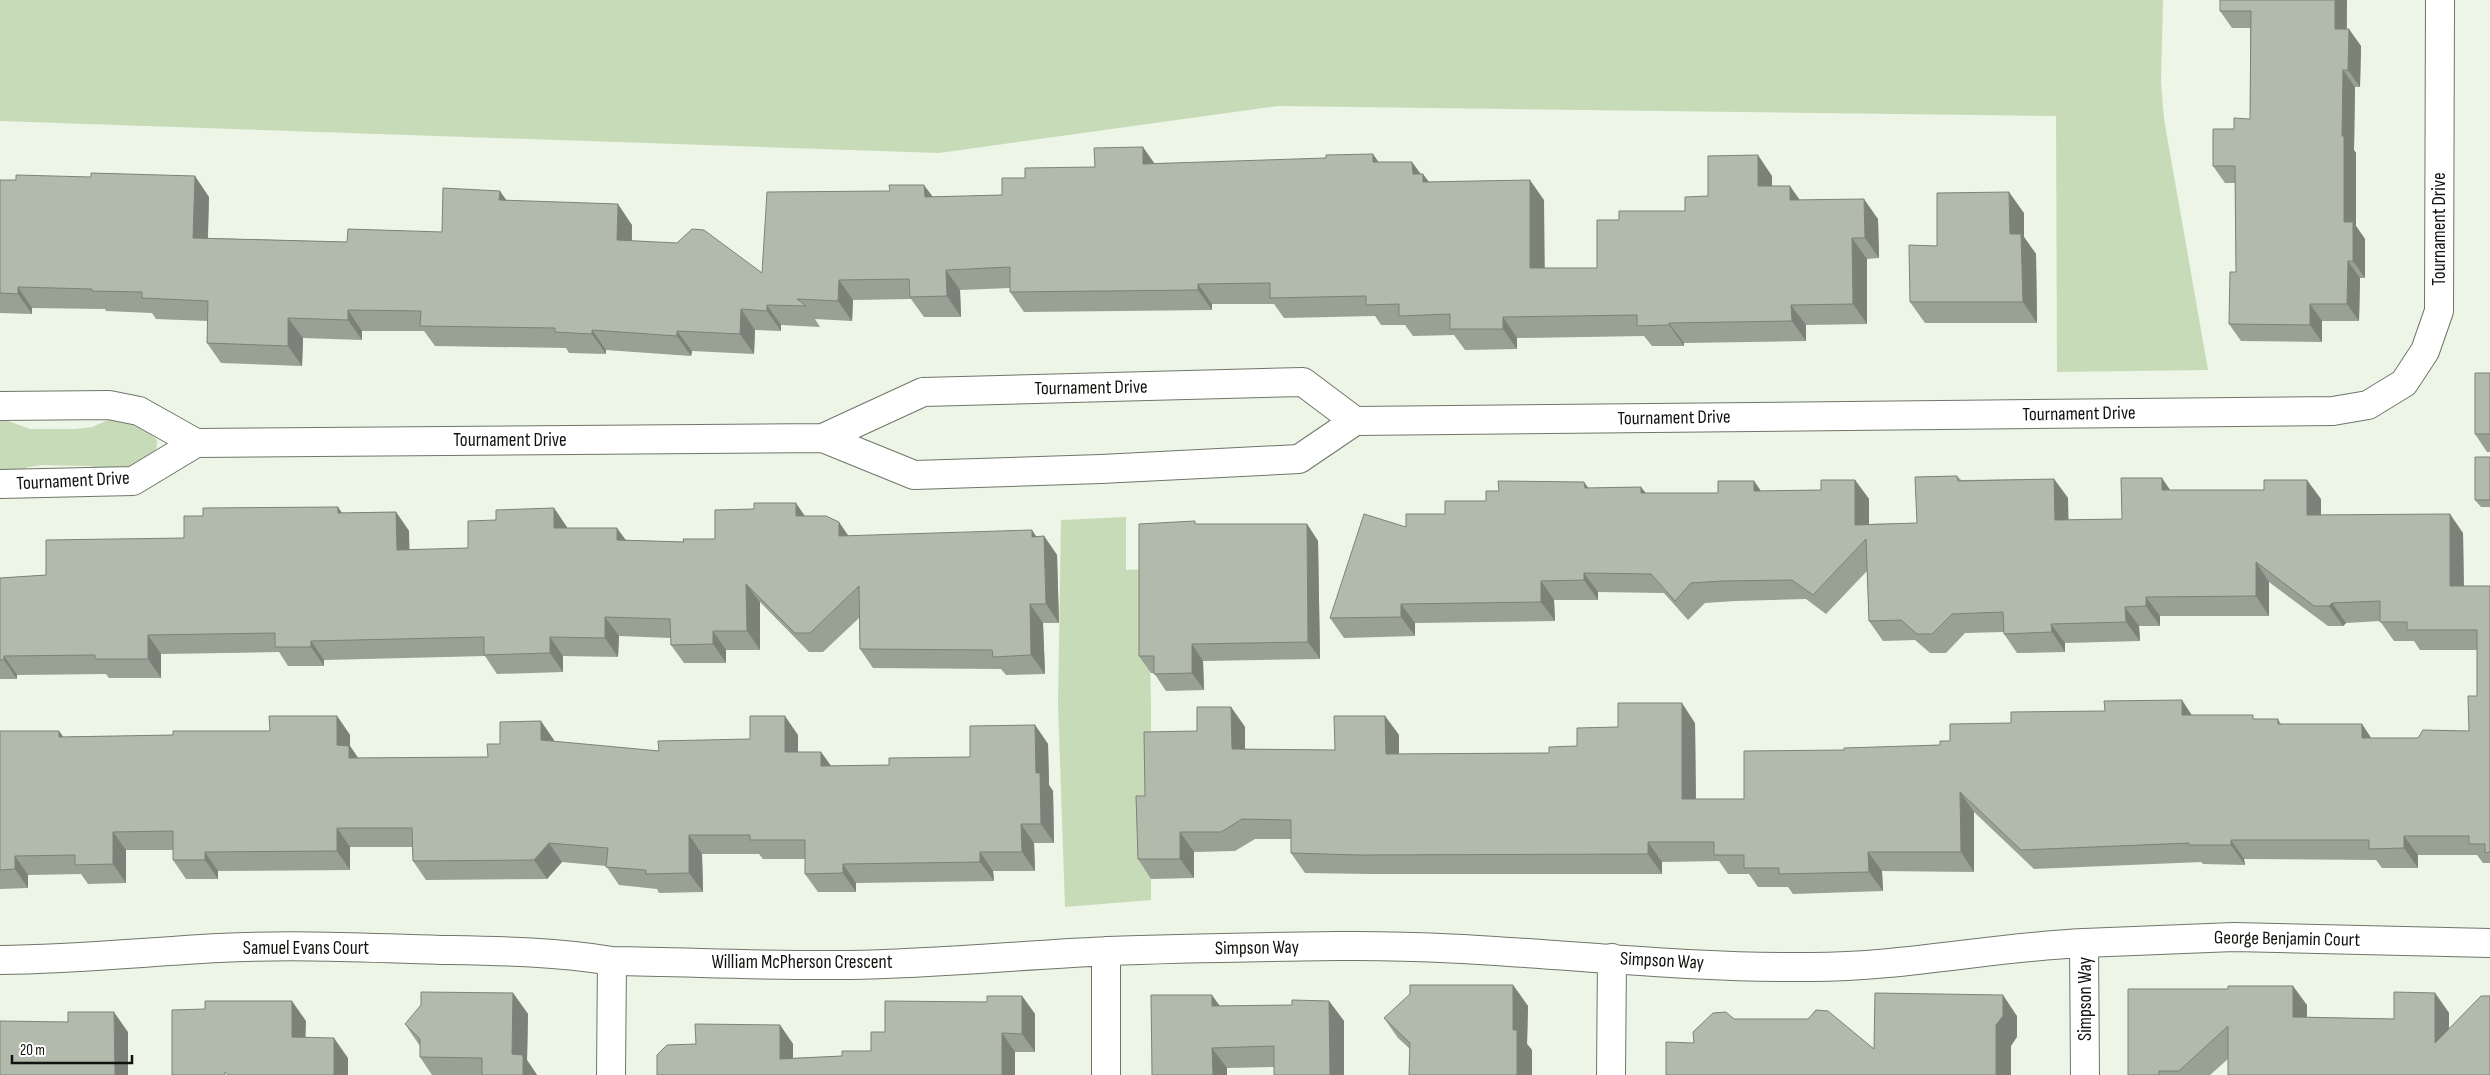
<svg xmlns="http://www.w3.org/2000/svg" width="2490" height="1075" font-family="'Sofia Sans Condensed',sans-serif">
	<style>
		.green { fill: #c8dbb9 }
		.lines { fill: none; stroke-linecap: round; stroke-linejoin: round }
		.minor-casing { stroke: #6f7669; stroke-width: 30 }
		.minor { stroke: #fff; stroke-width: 28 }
		.wall { fill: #99a094 }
		.shaded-wall { fill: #7d8278 }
		.building { fill: #b2baac; stroke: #7d8278 }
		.labels { text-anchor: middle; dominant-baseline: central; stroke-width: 4; stroke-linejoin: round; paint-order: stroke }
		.street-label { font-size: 19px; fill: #10120d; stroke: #fff }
	</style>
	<rect width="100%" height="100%" fill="#ecf5e6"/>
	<path class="green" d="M0 0H2163L2161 82 2164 119 2208 370 2057 372 2056 116 1278 106 939 153 0 121Z
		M0 418 30 429H76L92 427 111 419 120 418 150 433 157 440 156 455 138 466 103 472 91 466 43 465 28 467 12 476H0Z
		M1126 517V570L1148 569 1151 704V900L1065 907 1058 704 1061 520Z"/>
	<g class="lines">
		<defs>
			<path id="minor" d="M0 406 109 405 139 411 196 443 823 438 914 475 1101 469 1299 459 1355 421 2333 411 2368 405 2404 383 2425 351 2439 311 2440 0
				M823 438 923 392 1303 382 1355 421
				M0 484 133 481 196 443
				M2084 943 2234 937 2490 943
				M1106 951V1075
				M0 960C73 959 146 952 219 948 296 944 373 948 450 950 504 951 558 952 612 961
				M611 1075 612 961C691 962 770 966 849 965 935 964 1022 955 1108 951 1184 948 1261 947 1338 946 1496 944 1654 969 1811 967 1903 967 1993 947 2084 943L2085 1075
				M1611 1075 1612 958"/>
		</defs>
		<use href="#minor" class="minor-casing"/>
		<use href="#minor" class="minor"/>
	</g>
	<path class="wall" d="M2347 0V29L2361 46 2360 87H2355L2354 150 2356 153V226L2365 239V278H2360L2359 321H2322V342L2241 341 2229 324 2236 272 2235 183H2225L2213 166 2234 129 2250 119V28H2232L2220 11Z
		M1412 162 1421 174 1429 182 1544 200V268H1597L1619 220 1685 211 1708 196 1772 176V186L1799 200 1878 219 1879 258 1867 259V324L1806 325V341L1684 343V346H1652L1644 336 1517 338V349L1465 350 1454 335 1413 336 1405 325H1381L1375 316 1284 318 1274 304H1212V310L1024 312 1010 292V288L960 290 961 317H924L911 299 853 300 852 321 815 319 820 327 781 325V331L755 330 754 354 692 351 691 356 606 350V354L569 353 566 348 435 346 424 331H362V340L303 338 302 366 221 363 207 343 208 321 156 319 152 313 106 311 105 309 32 308V314L0 313V180L209 197 208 238 347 242 442 232 506 200 632 225V241L762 273 933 197 1002 195 1025 178 1095 167 1154 163Z
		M2024 213V237L2036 254 2037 323H1925L1910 302 1937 246Z
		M2490 373V452H2487L2475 434Z
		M2490 457V507H2481L2475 500Z
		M1957 476 1961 480 2054 479 2068 498V520L2122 519 2171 490 2321 499V515L2463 533 2464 586H2490V863H2483L2477 855H2418V868H2382L2376 860 2244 859 2245 865 2203 864 2201 862 2034 869 1974 812V872L1882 871 1883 891 1793 894 1788 887H1758L1749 874H1728L1719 861 1662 862V874H1371L1305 873 1291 853V839H1255L1235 851 1194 852V878L1151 879 1138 859 1145 796 1197 731 1231 707 1245 727V749L1335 750 1385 716 1399 735V754L1549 753 1577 746 1618 727 1695 723 1696 799H1744L1844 750 1940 745 2011 723 2192 715 2255 719H2278L2281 724H2362L2371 738H2418L2469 731 2477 696V650H2420L2414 641H2394L2380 621 2346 623 2343 626H2328L2269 582V616H2160V626H2139L2140 641 2065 643V652L2017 653 2004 634V632L1965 633 1946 653H1930L1915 640 1883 641 1869 621 1867 571 1826 614 1806 599 1735 601 1705 603 1688 620 1664 593 1598 592V600H1554L1555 621 1415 623V636L1344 638 1330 618 1406 527 1486 501 1589 488 1641 487 1646 493H1718L1754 481 1761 491 1821 490 1855 480 1869 499V524L1917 523Z
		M554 508 567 528 626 540 684 542 715 539 805 516 848 536H1044L1057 555 1059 623H1043L1045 674 1006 675 1001 669 873 668 860 649 859 618 823 652H809L760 602V650H726V663H684L671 645V638L619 636 618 657 563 656V672L497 674 485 656 324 660V666H288L279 652 161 654V678H109L106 674 17 675V679H0V578L46 575 184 538 203 516 396 512 409 531V550L468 548 496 520Z
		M1197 524H1307L1318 541 1320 659 1203 661 1204 690 1166 691 1154 673H1151L1139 656Z
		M337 716 350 735V746L358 758 488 757 500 744 554 740V742L659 751 750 739 798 735V752H821L831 766 889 765 970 757 1035 725 1048 744 1049 785 1053 791 1054 843H1034L1035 871H993L994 881 856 883V892H818L805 874V859H763L759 854H702L703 892 659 893 657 889 619 885 606 866 562 862 547 879 426 880 413 861 412 847H350V870L218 871V879H186L173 860V850H126V883L88 884 81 874 28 875V888L0 889V731H59L63 737 173 735 270 731Z
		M1513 985 1528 1006 1527 1044 1532 1050V1075H1409L1410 1049 1398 1038 1384 1018Z
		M2228 989 2307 1005V1017L2394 1019 2435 993 2449 1013V1029L2490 1075 2228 1059 2210 1075H2128Z
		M513 993 528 1014 527 1060 537 1075H432L420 1057V1046L405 1024Z
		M1022 996 1035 1014V1052H1015L657 1075 696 1044 780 1025 793 1044V1058L842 1056 871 1051 885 1032 987 1002Z
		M1329 1001 1344 1021V1075H1274V1067L1227 1068 1152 1075 1220 1006 1292 1005Z"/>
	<path class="shaded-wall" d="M2335 0H2347L2346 46 2335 29Z
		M2349 29 2361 46 2360 87 2348 70Z
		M2343 70 2355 87 2354 150 2356 153V226L2365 239V278L2353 261 2344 222 2342 136Z
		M1143 147 1157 167 1143 164Z
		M1373 154 1387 174 1373 162Z
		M1758 155 1772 176V207L1758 186Z
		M1412 162 1423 178V174L1438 194 1413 174Z
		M195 176 209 197 207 258 193 238Z
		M1530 180 1544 200 1545 289 1530 268Z
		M924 185 939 205 925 197Z
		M1790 186 1804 206 1790 200Z
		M500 191 514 211 499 200Z
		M2009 192 2024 213V237L2036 254 2037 323 2023 302 2010 234Z
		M1864 199 1878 219 1879 258 1865 238Z
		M618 204 632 225 631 260 617 240Z
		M1852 238 1867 259V324L1853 304Z
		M2348 261 2360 278 2359 321 2347 304Z
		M946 270 960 290 961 317 947 296Z
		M839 280 853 300 852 321 838 301Z
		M1198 284 1212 304V310L1198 290Z
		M18 287 32 308V314L18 294Z
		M2310 304 2322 321V342L2310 325Z
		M767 305 781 325V331L767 311Z
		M1791 305 1806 325V341L1792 321Z
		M741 309 755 330 754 354 740 334Z
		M348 310 362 331V340L348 320Z
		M1503 317 1517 338V349L1503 329Z
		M288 318 303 338 302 366 288 346Z
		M1669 323 1684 343V346L1669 325Z
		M592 330 606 350V354L592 334Z
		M677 331 692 351 691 356 677 336Z
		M2162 478 2175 497 2162 490Z
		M2054 479 2068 498 2069 540 2055 520Z
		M1855 480 1869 499V542L1855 525Z
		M2307 480 2321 499V534L2307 515Z
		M1754 481 1767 500 1754 491Z
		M1584 482 1598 501 1585 488Z
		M1641 487 1655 507 1641 493Z
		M796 503 809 522 796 516Z
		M338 507 351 526 338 513Z
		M554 508 567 527 568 546 554 528Z
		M396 512 409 531 410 569 397 550Z
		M2450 514 2463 533 2464 606 2450 586Z
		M839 522 852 541 839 536Z
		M1307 524 1318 541 1320 659 1308 642Z
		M617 528 631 547 617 540Z
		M1032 530 1044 548V536L1057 555 1059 623 1046 604 1032 537Z
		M2256 562 2269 582V616L2256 596Z
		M1584 573 1598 592V600L1584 580Z
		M1541 581 1554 600 1555 621 1541 602Z
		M746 584 760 602V650L747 631Z
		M2146 597 2160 616V626L2146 606Z
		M2332 603 2346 623 2343 626 2329 606Z
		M1030 604 1043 623 1045 674 1031 655Z
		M1401 604 1415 623V636L1401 617Z
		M2125 607 2139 626 2140 641 2126 622Z
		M605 617 619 636 618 657 605 638Z
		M2051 624 2065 643V652L2052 632Z
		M713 631 726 650V663L713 644Z
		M148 635 161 654V678L148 659Z
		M550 637 563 656V672L550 653Z
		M311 641 324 660V666L311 647Z
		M1192 644 1203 661 1204 690 1192 673Z
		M4 656 17 675V679L4 660Z
		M2182 700 2195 720 2182 715Z
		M1682 703 1695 723 1696 819 1682 799Z
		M1231 707 1245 727V769L1232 749Z
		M337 716 350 735V746L363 765 362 777 337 745Z
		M785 716 798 735V771L785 752Z
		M1385 716 1399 735V773L1386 754Z
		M541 721 554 740V759L541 740Z
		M2362 724 2375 744 2362 738Z
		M1035 725 1048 744 1049 785 1053 791 1054 843 1041 824 1036 773Z
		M59 731 72 749 59 737Z
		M821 752 834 770 821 766Z
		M1960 792 1974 812V872L1961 852Z
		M1021 824 1034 843 1035 871 1022 852Z
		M337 828 350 847V870L337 851Z
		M113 832 126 850V883L113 864Z
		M1180 832 1194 852V878L1180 859Z
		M689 835 702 854 703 892 689 873Z
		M2404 836 2418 855V868L2404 848Z
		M2231 840 2244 859 2245 865 2231 845Z
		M1648 842 1662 862V874L1648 854Z
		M549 843 562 862 547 879 534 860Z
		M205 852 218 871V879L205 860Z
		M980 852 993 871 994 881 980 862Z
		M1868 852 1882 871 1883 891 1869 872Z
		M15 856 28 875V888L15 869Z
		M843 864 856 883V892L843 873Z
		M1513 985 1528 1006 1527 1044 1532 1050V1075H1517L1513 1030Z
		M2293 986 2307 1005V1037L2293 1017Z
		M513 993 528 1014 527 1060 537 1075H523L512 1054Z
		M2435 993 2449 1013V1063L2435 1043Z
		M1212 995 1227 1016 1212 1006Z
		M2003 995 2017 1016V1037L2011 1046V1075H1996V1025Z
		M1022 996 1035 1014V1052L1022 1034Z
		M292 1001 306 1021 305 1057 292 1037Z
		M1329 1001 1344 1021V1075H1330Z
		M114 1012 128 1032V1075H115Z
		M780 1025 793 1044V1075L780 1059Z
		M1002 1033 1015 1052V1075H1002Z
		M334 1038 348 1058V1075H334Z
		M1212 1048 1227 1068V1075H1213Z"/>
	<path class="building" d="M2220 0H2335V29H2349L2348 70H2343L2342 136H2344V222H2353V261H2348L2347 304H2310V325L2229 324 2230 272H2236L2235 166H2213V129H2234V118L2250 119 2251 11H2220Z
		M1143 147V164L1326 158V155L1373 154V162H1412L1413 174H1423V182L1530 180V268H1597V220H1619V211H1685V197L1708 196V156L1758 155V186H1790V200L1864 199 1865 238H1852L1853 304 1791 305 1792 321 1669 323V325L1637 326V315L1503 317V329H1450V314L1399 316V304L1366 305V296L1270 298V283L1198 284V290L1010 292V267L946 270 947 296 910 297 909 279 839 280 838 301 797 299 806 306 767 305V311L741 309 740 334 677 331V336L592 330V334L555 332V328L420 326 421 311 348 310V320L288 318V346L207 343 208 301 142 298V292L92 291V289L18 287V294L0 293V180H16V175L91 177V173L195 176 193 238 347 242 348 229 442 232 443 188 500 191 499 200 618 204 617 240 677 243 692 229 704 230 762 273 767 192 890 191 889 185H924L925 197 1002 195V178H1025V168L1095 167 1094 148Z
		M2009 192 2010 234H2021L2023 302H1910L1909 245 1937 246V193Z
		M2475 373H2490V434H2475Z
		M2475 457H2490V500H2475Z
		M1957 476 1958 481 2054 479 2055 520 2122 519 2121 478H2162V490H2264V480H2307V515L2450 514V586H2490V852L2485 853V844H2469V836H2404V848L2369 849V840H2231V845H2189V843L2021 850 1960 792 1961 852H1868L1869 872 1779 874V868H1744V855H1714V842H1648V854L1358 855 1291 853V820L1242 819 1221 832H1180V859H1138L1136 796H1145L1144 732 1197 731V707H1231L1232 749 1335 750 1334 716H1385L1386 754 1549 753V747L1577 746V728L1618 727V703H1682V799H1744V751L1844 750V748L1940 745V741H1950V724L2011 723V712L2105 711 2104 701 2182 700V715H2253V719H2278V724H2362V738H2418L2423 730 2469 731 2468 696H2477V630H2407V622H2380V601L2332 603 2329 606H2314L2256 562V596L2146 597V606L2125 607 2126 622 2051 624 2052 632 2004 634 2003 612 1952 614 1932 634H1917L1901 620 1869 621 1866 539 1813 595 1792 580 1721 581 1691 583 1675 601 1651 574 1584 573V580L1541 581V602L1401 604V617L1330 618 1364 514 1406 527V514H1445V501H1486V491H1499L1498 481 1584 482 1585 488 1641 487V493H1718V481H1754V491L1821 490V480H1855V525L1917 523 1915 477Z
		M754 503H796V516H826L839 522V536L1032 530V537L1044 536 1046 604H1030L1031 655 993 657 992 650 860 649 859 586 810 633H795L746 584 747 631H713V644L671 645 670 619 605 617V638L550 637V653L484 655V637L311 641V647H275V633L148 635V659H95V655L4 656V660H0V578L46 575V540L184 538V516H203V508L338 507V513L396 512 397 550 468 548V521L496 520V510L554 508V528H617V540L684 542 683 539H715V510L754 509Z
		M1195 521V524H1307L1308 642 1192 644V673L1154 674V656H1139V524Z
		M269 716H337V745L349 746V758L488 757 487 744H500V722L541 721V740L659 751 658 741 750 739V716H785V752H821V766L889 765V758L970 757V726L1035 725 1036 773H1040L1041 824H1021L1022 852H980V862L843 864V873L805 874V840H750V835H689V873L646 874V870L606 867 608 848 549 843 534 860 413 861 412 828H337V851L205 852V860H173V831L113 832V864L75 865V855L15 856V869L0 870V731H59V737L173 735V731H270Z
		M1410 985H1513V1030H1517V1075H1409L1410 1043 1384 1018 1410 994Z
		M2228 986H2293V1017L2394 1019V992L2435 993V1043L2481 996H2490V1075H2228V1026L2179 1071H2159V1075H2128V989H2228Z
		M421 992 513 993 512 1054 523 1055V1075H482V1058L420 1057V1039L405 1024 421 1005Z
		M1875 993 2003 995V1016L1996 1025V1075H1666V1042L1694 1043 1693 1032 1713 1013 1726 1012 1734 1019H1808L1816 1010 1828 1011 1874 1049Z
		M1151 995H1212V1006L1292 1005V1000L1329 1001 1330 1075H1274V1046L1212 1048 1213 1075H1152Z
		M987 996H1022V1034L1002 1033V1075H657V1055L667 1045 696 1044 695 1024 780 1025V1059L842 1056V1051H871V1032H885V1001L987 1002Z
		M205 1001H292V1037L334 1038V1075H228L225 1072V1075H172V1010L205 1009Z
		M68 1012H114L115 1075H0V1021L68 1022Z"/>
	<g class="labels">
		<g class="street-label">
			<text transform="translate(2439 229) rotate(-90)">Tournament Drive</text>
			<text transform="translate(1091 388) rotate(-1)">Tournament Drive</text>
			<text transform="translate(2079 414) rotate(-1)">Tournament Drive</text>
			<text transform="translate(1674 418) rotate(-1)">Tournament Drive</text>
			<text x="510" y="440">Tournament Drive</text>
			<text transform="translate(73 481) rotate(-3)">Tournament Drive</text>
			<text transform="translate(2287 939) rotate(1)">George Benjamin Court</text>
			<text x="306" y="948">Samuel Evans Court</text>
			<text transform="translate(1257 948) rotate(-1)">Simpson Way</text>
			<text transform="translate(1662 961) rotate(3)">Simpson Way</text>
			<text x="802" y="962">William McPherson Crescent</text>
			<text transform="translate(2085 999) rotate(-90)">Simpson Way</text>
		</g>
	</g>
	<path d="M12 1055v8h120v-8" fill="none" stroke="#10120d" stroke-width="2.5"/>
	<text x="20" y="1055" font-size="15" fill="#10120d" stroke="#ffffff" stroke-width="4" paint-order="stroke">20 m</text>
</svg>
